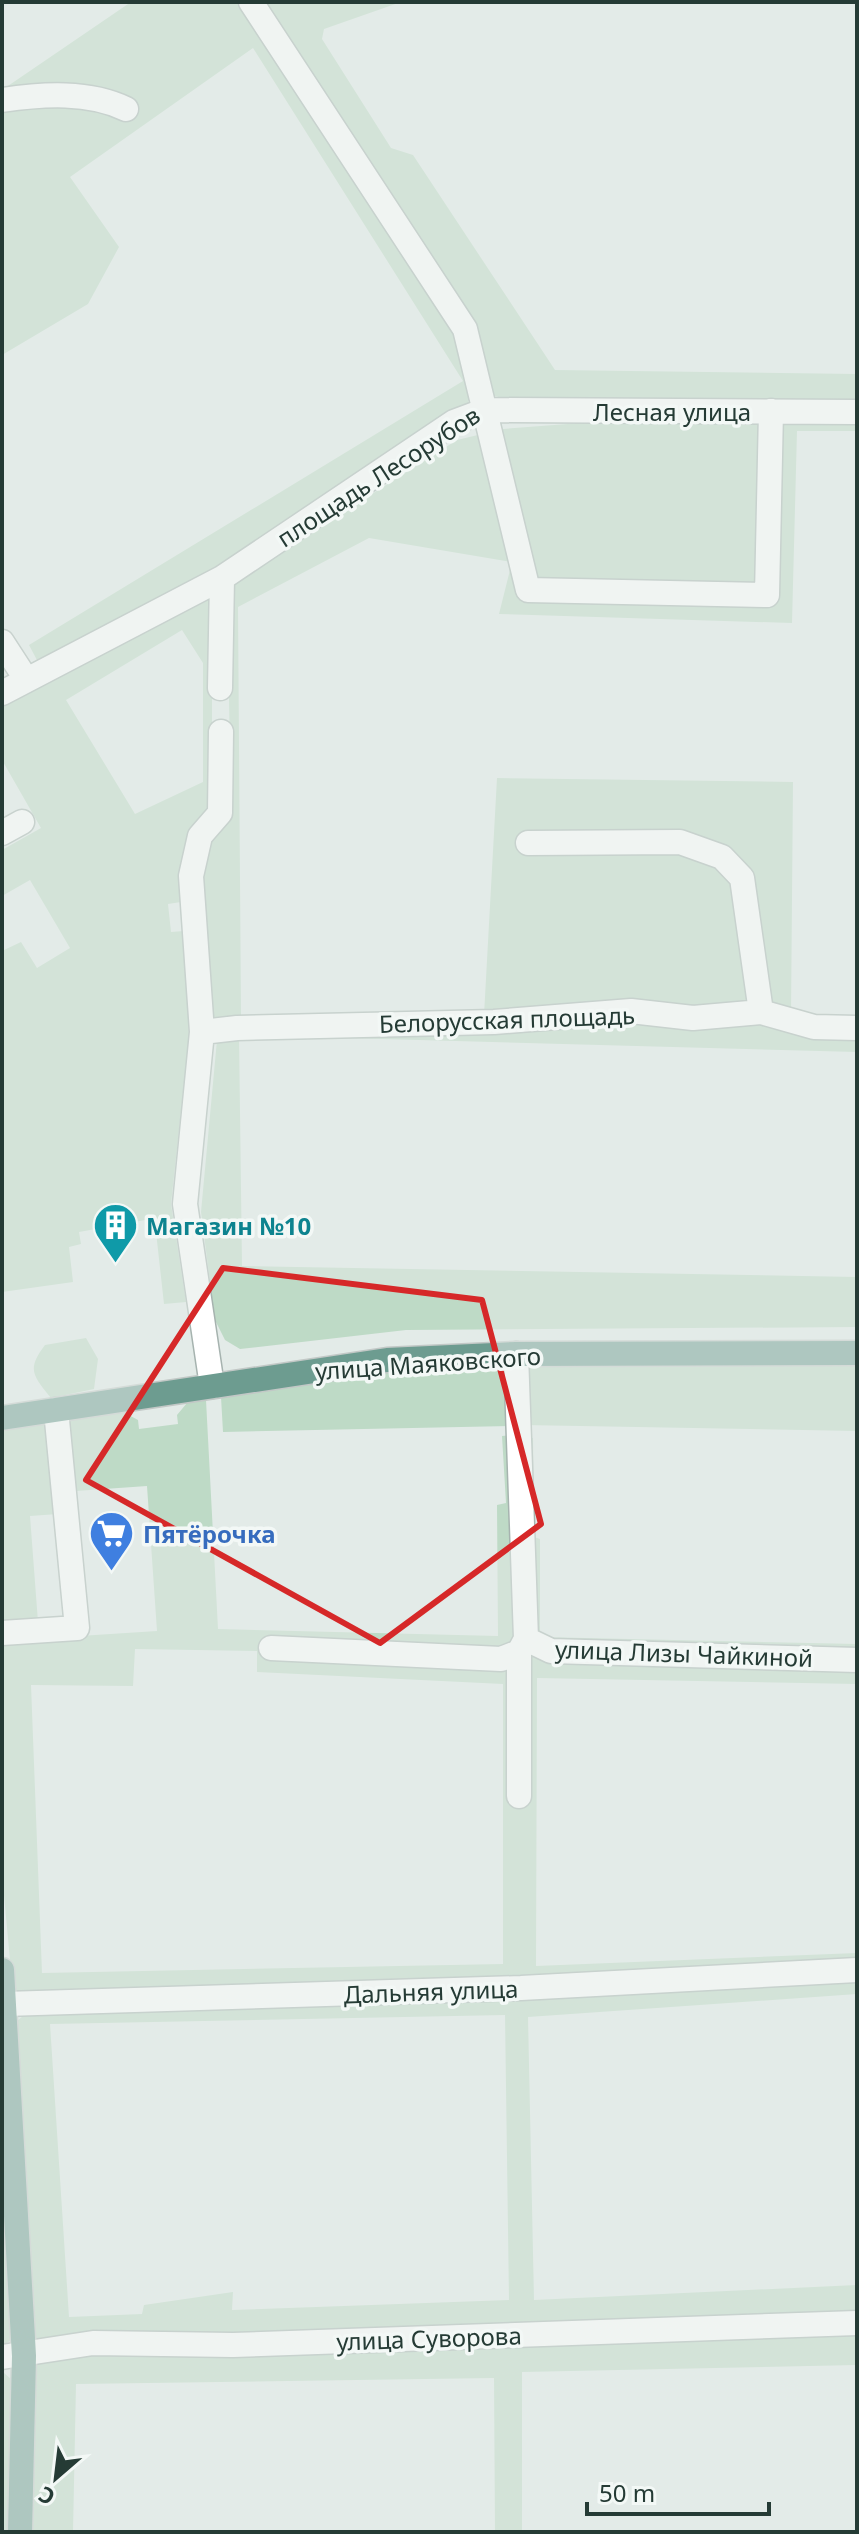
<svg xmlns="http://www.w3.org/2000/svg" width="859" height="2534" font-family="'Noto Sans',sans-serif">
	<style>
		.green { fill: #bedac6; fill-rule: evenodd }
		.lines { fill: none; stroke-linecap: round; stroke-linejoin: round }
		.minor-casing { stroke: #a6b3af; stroke-width: 27 }
		.major-casing { stroke: #c2c8c6; stroke-width: 27 }
		.minor { stroke: #fff; stroke-width: 24 }
		.major { stroke: #6d9c90; stroke-width: 24 }
		.marked { fill: none; stroke: #d62828; stroke-width: 6; stroke-linejoin: round }
		.labels { text-anchor: middle; dominant-baseline: central; stroke-width: 7; stroke-linejoin: round; paint-order: stroke }
		.street-label { font-size: 24px; fill: #253b35; stroke: #f3f8f6 }
		.culture-label { font-size: 24px; font-weight: bold; fill: #0d838f; stroke: #f3f8f6; text-anchor: start }
		.shop-label { font-size: 24px; font-weight: bold; fill: #366cbe; stroke: #f3f8f6; text-anchor: start }
	</style>
	<rect width="100%" height="100%" fill="#e3ebe8"/>
	<path class="green" d="M131 2H242L458 333 471 387 468 404 217 568 38 662 29 645 463 381 253 48 70 177 119 247 88 304 2 355V90Z
		M261 2H401L324 29 322 39 391 148 413 155 555 370 857 374V402L506 399 491 395Z
		M594 422H857V431H797L792 623 499 614 512 562 369 538 238 607 241 1015H362L212 1024 199 874 208 840 231 810 227 586 457 440 503 429Z
		M212 597V809L181 902 168 904 171 932 184 931 189 1036 171 1204 186 1302 164 1304 156 1232H145V1220L79 1232 81 1244 69 1247 73 1282 2 1292V951L21 942 37 968 70 948 30 880 2 896V850L41 828 2 760V705ZM182 630 203 663V782L135 814 66 700Z
		M497 778 793 782 791 1014 484 1015Z
		M631 1021 694 1027 759 1021 812 1036 857 1037V1052L239 1035 242 1266 857 1277V1327L406 1330 240 1349 225 1340 215 1320 201 1212 217 1040 239 1035 486 1030Z
		M86 1338 98 1359 94 1389 51 1398C32 1375 27 1369 45 1345Z
		M527 1366H857V1431L523 1425Z
		M506 1367 514 1426 223 1432 221 1397 345 1375Z
		M206 1400 218 1629 498 1636 497 1505 506 1503 502 1436 514 1435 524 1657 857 1667V1684L537 1678 536 1966 857 1953V1965L536 1983 13 1992 2 1874V1641L157 1631 147 1486 76 1491 66 1421 123 1412 138 1420 139 1429 178 1424 177 1415 187 1403ZM135 1649 257 1651V1672L503 1684V1964L42 1973 31 1685 133 1686Z
		M48 1423 58 1514 30 1516 38 1622 2 1624V1431Z
		M524 1437 533 1438 534 1537 540 1539V1637L857 1644V1654L537 1639Z
		M857 1976V1994L528 2017 534 2300 857 2285V2315L35 2343 17 2021 29 2011ZM505 2015 509 2300 232 2310 233 2292 144 2305 142 2314 69 2317 50 2024Z
		M2 2141 13 2339 2 2346Z
		M857 2331V2365L522 2372V2532H495L494 2378 76 2384 73 2532H33L36 2361 96 2350Z
		M2 2371 13 2381 10 2532H2Z"/>
	<g class="lines">
		<defs>
			<path id="minor" d="M251 2 465 329 528 590 767 595 771 411
				M2 100C43 94 89 91 126 109
				M2 642 26 679
				M220 688 222 578
				M2 693 222 578 454 422 486 410 857 412
				M2 833 22 822
				M528 843 680 842 722 857 742 878 761 1012
				M202 1032 237 1028 494 1022 631 1011 693 1018 761 1012 814 1027 857 1028
				M516 1354 526 1639
				M212 1386 185 1204 202 1032 191 876 200 836 220 813 221 732
				M2 1633 77 1628 56 1410
				M271 1648 501 1659 519 1652 526 1639 551 1651 857 1660
				M519 1652V1796
				M5 2004 521 1988 857 1970
				M2 2357 93 2343 233 2345 857 2323"/>
			<path id="major" d="M2 1418 387 1360 516 1354 857 1353
				M2 1970 24 2356 20 2532"/>
		</defs>
		<use href="#minor" class="minor-casing"/>
		<use href="#major" class="major-casing"/>
		<use href="#minor" class="minor"/>
		<use href="#major" class="major"/>
	</g>
	<path d="M0 0H859V2534H0ZM223 1268 482 1300 541 1524 380 1643 86 1480Z" fill="#e3ebe8" fill-opacity=".55" fill-rule="evenodd"/>
	<path class="marked" d="M223 1268 482 1300 541 1524 380 1643 86 1480Z"/>
	<defs>
		<symbol id="building-pin" viewBox="-11 -11 22 30"><path d="M0 17L-7.5 6A9.5 9.5 0 1 1 7.5 6Z" fill="#0f9aa8" stroke="#f3f8f6"/><path d="M-4-6H4V6H1V3H-1V6H-4ZM-2.5-4.3h1.7v1.8h-1.7ZM.8-4.3h1.7v1.8H.8ZM-2.5-1h1.7V.8h-1.7ZM.8-1h1.7V.8H.8Z" fill="#fff"/></symbol>
		<symbol id="supermarket-pin" viewBox="-11 -11 22 30"><path d="M0 17L-7.5 6A9.5 9.5 0 1 1 7.5 6Z" fill="#3f7fe0" stroke="#f3f8f6"/><path d="M-6-5.5h2.5l.6 2H6L4.5 2H-2.5L-4.4-4H-6ZM-1.5 3.2a1.3 1.3 0 1 0 .1 0ZM3 3.2a1.3 1.3 0 1 0 .1 0Z" fill="#fff"/></symbol>
	</defs>
	<g fill-rule="evenodd">
		<use href="#building-pin" x="90" y="1200" width="51" height="69"/>
		<use href="#supermarket-pin" x="86" y="1508" width="51" height="69"/>
	</g>
	<g class="labels">
		<g class="street-label">
			<text x="672" y="411">Лесная улица</text>
			<text transform="translate(378 476) rotate(-33)">площадь Лесорубов</text>
			<text transform="translate(507 1019) rotate(-2)">Белорусская площадь</text>
			<text transform="translate(428 1363) rotate(-4)">улица Маяковского</text>
			<text transform="translate(684 1653) rotate(2)">улица Лизы Чайкиной</text>
			<text transform="translate(431 1991) rotate(-2)">Дальняя улица</text>
			<text transform="translate(429 2338) rotate(-2)">улица Суворова</text>
		</g>
		<g class="culture-label">
			<text x="146" y="1225">Магазин №10</text>
		</g>
		<g class="shop-label">
			<text x="143" y="1533">Пятёрочка</text>
		</g>
	</g>
	<rect width="859" height="2534" fill="none" stroke="#253b35" stroke-width="8"/>
	<g transform="translate(56 2478) rotate(208)" stroke="#f3f8f6" stroke-width="6" paint-order="stroke">
	<path d="M0-6L14 30L0 20L-14 30Z" fill="#253b35"/>
	<text y="-12" font-size="22" font-weight="bold" text-anchor="middle" fill="#253b35">С</text>
	</g>
	<path d="M587 2502v12h182v-12" fill="none" stroke="#253b35" stroke-width="4"/>
	<text x="599" y="2502" font-size="24" fill="#253b35" stroke="#f3f8f6" stroke-width="6" paint-order="stroke">50 m</text>
</svg>
